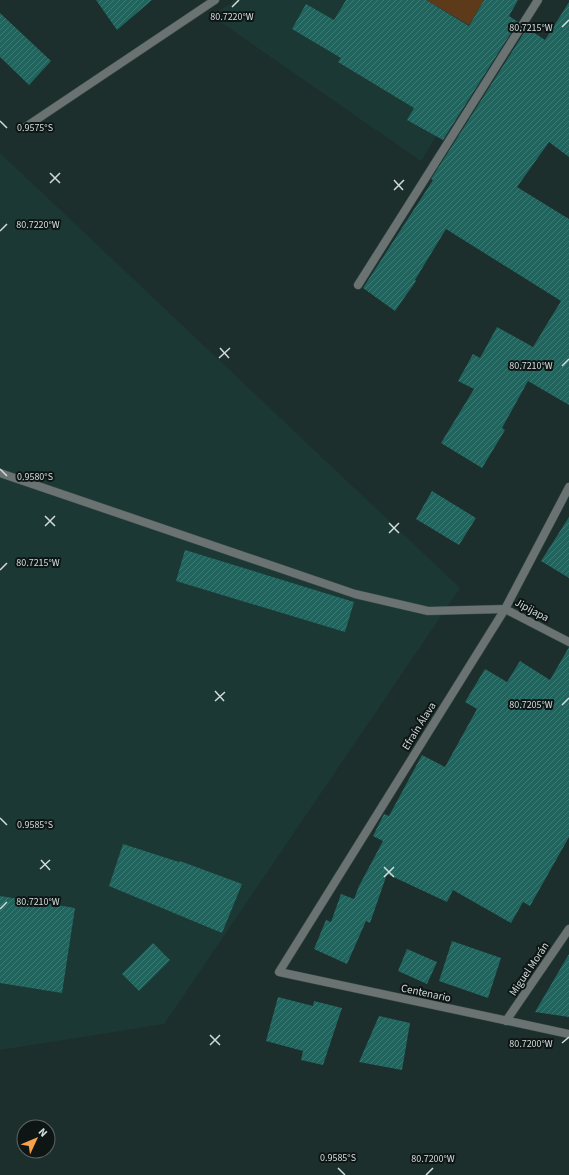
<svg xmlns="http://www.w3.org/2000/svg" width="569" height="1175" font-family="'Source Sans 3',sans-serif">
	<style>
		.built { fill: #1c3834 }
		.pitch { fill: #5d3b1a }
		.building { fill: url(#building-hatch) }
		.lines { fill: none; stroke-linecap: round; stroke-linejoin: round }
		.service-casing { stroke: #3a4b49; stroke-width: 9 }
		.minor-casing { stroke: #3a4b49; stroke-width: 9 }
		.service { stroke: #6a7372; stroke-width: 8 }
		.minor { stroke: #6a7372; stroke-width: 8 }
		.ticks { fill: none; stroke: #d1dcda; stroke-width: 1.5 }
		.labels { text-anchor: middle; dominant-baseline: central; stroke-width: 4; stroke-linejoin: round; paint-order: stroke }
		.street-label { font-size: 11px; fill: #d1dcda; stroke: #0e1615 }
		.ticks-label { font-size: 10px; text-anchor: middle; fill: #d1dcda; stroke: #0e1615; stroke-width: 4; stroke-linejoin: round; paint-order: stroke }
	</style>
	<defs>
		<pattern id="building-hatch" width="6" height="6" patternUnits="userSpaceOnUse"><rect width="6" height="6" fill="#21635d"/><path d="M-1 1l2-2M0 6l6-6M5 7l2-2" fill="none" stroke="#407974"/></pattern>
	</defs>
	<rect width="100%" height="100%" fill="#1d2f2d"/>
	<path class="built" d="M235 0H518L421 161 212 16Z
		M0 153 460 588 164 1024 0 1050Z"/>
	<path class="pitch" d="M426 0H484L469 25Z"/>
	<path class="building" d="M96 0H152L117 30Z
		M346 0H426L469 26 484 0H518L509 16 518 22 443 140 407 120 414 108 338 62 341 58 292 29 306 4 334 20Z
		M569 2V157L549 142 517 187 569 219V405L528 381 502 428 505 430 482 468 441 443 474 389 458 381 473 354 480 358 497 327 533 347 561 301 446 229 415 280 416 281 395 311 363 288 433 180 431 179 527 28 545 40Z
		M0 13 51 61 29 85 0 57Z
		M432 491 476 518 459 545 416 519Z
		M569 517V578L541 561Z
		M185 550 354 602 345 632 176 581Z
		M569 647V837L530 906 523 902 511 923 453 890 447 902 387 874 370 923 366 921 347 964 314 949 326 920 331 922 341 894 354 899 359 886 383 841 373 836 384 814 389 816 422 755 445 767 477 709 465 702 485 669 507 682 520 661 550 680Z
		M123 844 179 862 180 861 242 884 222 933 109 886Z
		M0 896 75 908 62 993 0 983Z
		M452 941 501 958 488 998 439 981Z
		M153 943 170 960 139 991 122 974Z
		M407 949 437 962 427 984 398 971Z
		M569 954V1017L535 1012Z
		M278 997 313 1006 314 1001 342 1008 323 1065 301 1060 303 1051 266 1041Z
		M379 1016 410 1023 402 1070 359 1062Z"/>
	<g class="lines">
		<defs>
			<path id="service" d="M0 473 355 594 428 611 505 609"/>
			<path id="minor" d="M24 128 215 0
				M358 285 538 0
				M569 487 505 609 279 972 569 1034
				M505 609 569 642
				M506 1021 569 929"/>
		</defs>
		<use href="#service" class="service-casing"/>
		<use href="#minor" class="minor-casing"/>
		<use href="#service" class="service"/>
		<use href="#minor" class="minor"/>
	</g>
	<path class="ticks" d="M232 7 239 0M562 27 569 20M0 121 7 128M50 173 60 183M394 180 403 190M50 183 60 173M394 190 404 180M0 231 7 224M220 348 229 358M219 358 230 348M562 366 569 359M0 469 7 476M45 516 55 526M389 523 399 533M45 526 55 516M389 533 399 523M0 570 7 563M215 691 224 701M215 701 225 692M562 705 569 698M0 818 7 825M41 860 50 870M384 867 394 877M40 869 50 860M384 877 394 867M0 909 7 902M210 1035 220 1045M562 1043 569 1037M210 1045 220 1035M338 1168 345 1175M426 1175 433 1168"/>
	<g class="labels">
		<g class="street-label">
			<text transform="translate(532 610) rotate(28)">Jipijapa</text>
			<text transform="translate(419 726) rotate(-58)">Efraín Álava</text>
			<text transform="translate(529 969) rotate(-56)">Miguel Morán</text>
			<text transform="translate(426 993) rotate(12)">Centenario</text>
		</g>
	</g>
	<g class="ticks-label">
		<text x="232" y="20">80.7220°W</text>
		<text x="531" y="31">80.7215°W</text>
		<text x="35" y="131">0.9575°S</text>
		<text x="38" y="228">80.7220°W</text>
		<text x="531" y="369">80.7210°W</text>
		<text x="35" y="480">0.9580°S</text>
		<text x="38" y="566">80.7215°W</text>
		<text x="531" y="708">80.7205°W</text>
		<text x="35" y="828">0.9585°S</text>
		<text x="38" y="905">80.7210°W</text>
		<text x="531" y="1047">80.7200°W</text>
		<text x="338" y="1161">0.9585°S</text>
		<text x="433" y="1162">80.7200°W</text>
	</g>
	<g transform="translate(36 1139) rotate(46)"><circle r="19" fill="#0e1615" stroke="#5c6564"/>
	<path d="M0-3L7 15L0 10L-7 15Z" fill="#f8a14a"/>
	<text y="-6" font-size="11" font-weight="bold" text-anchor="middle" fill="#d1dcda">N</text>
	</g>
</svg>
